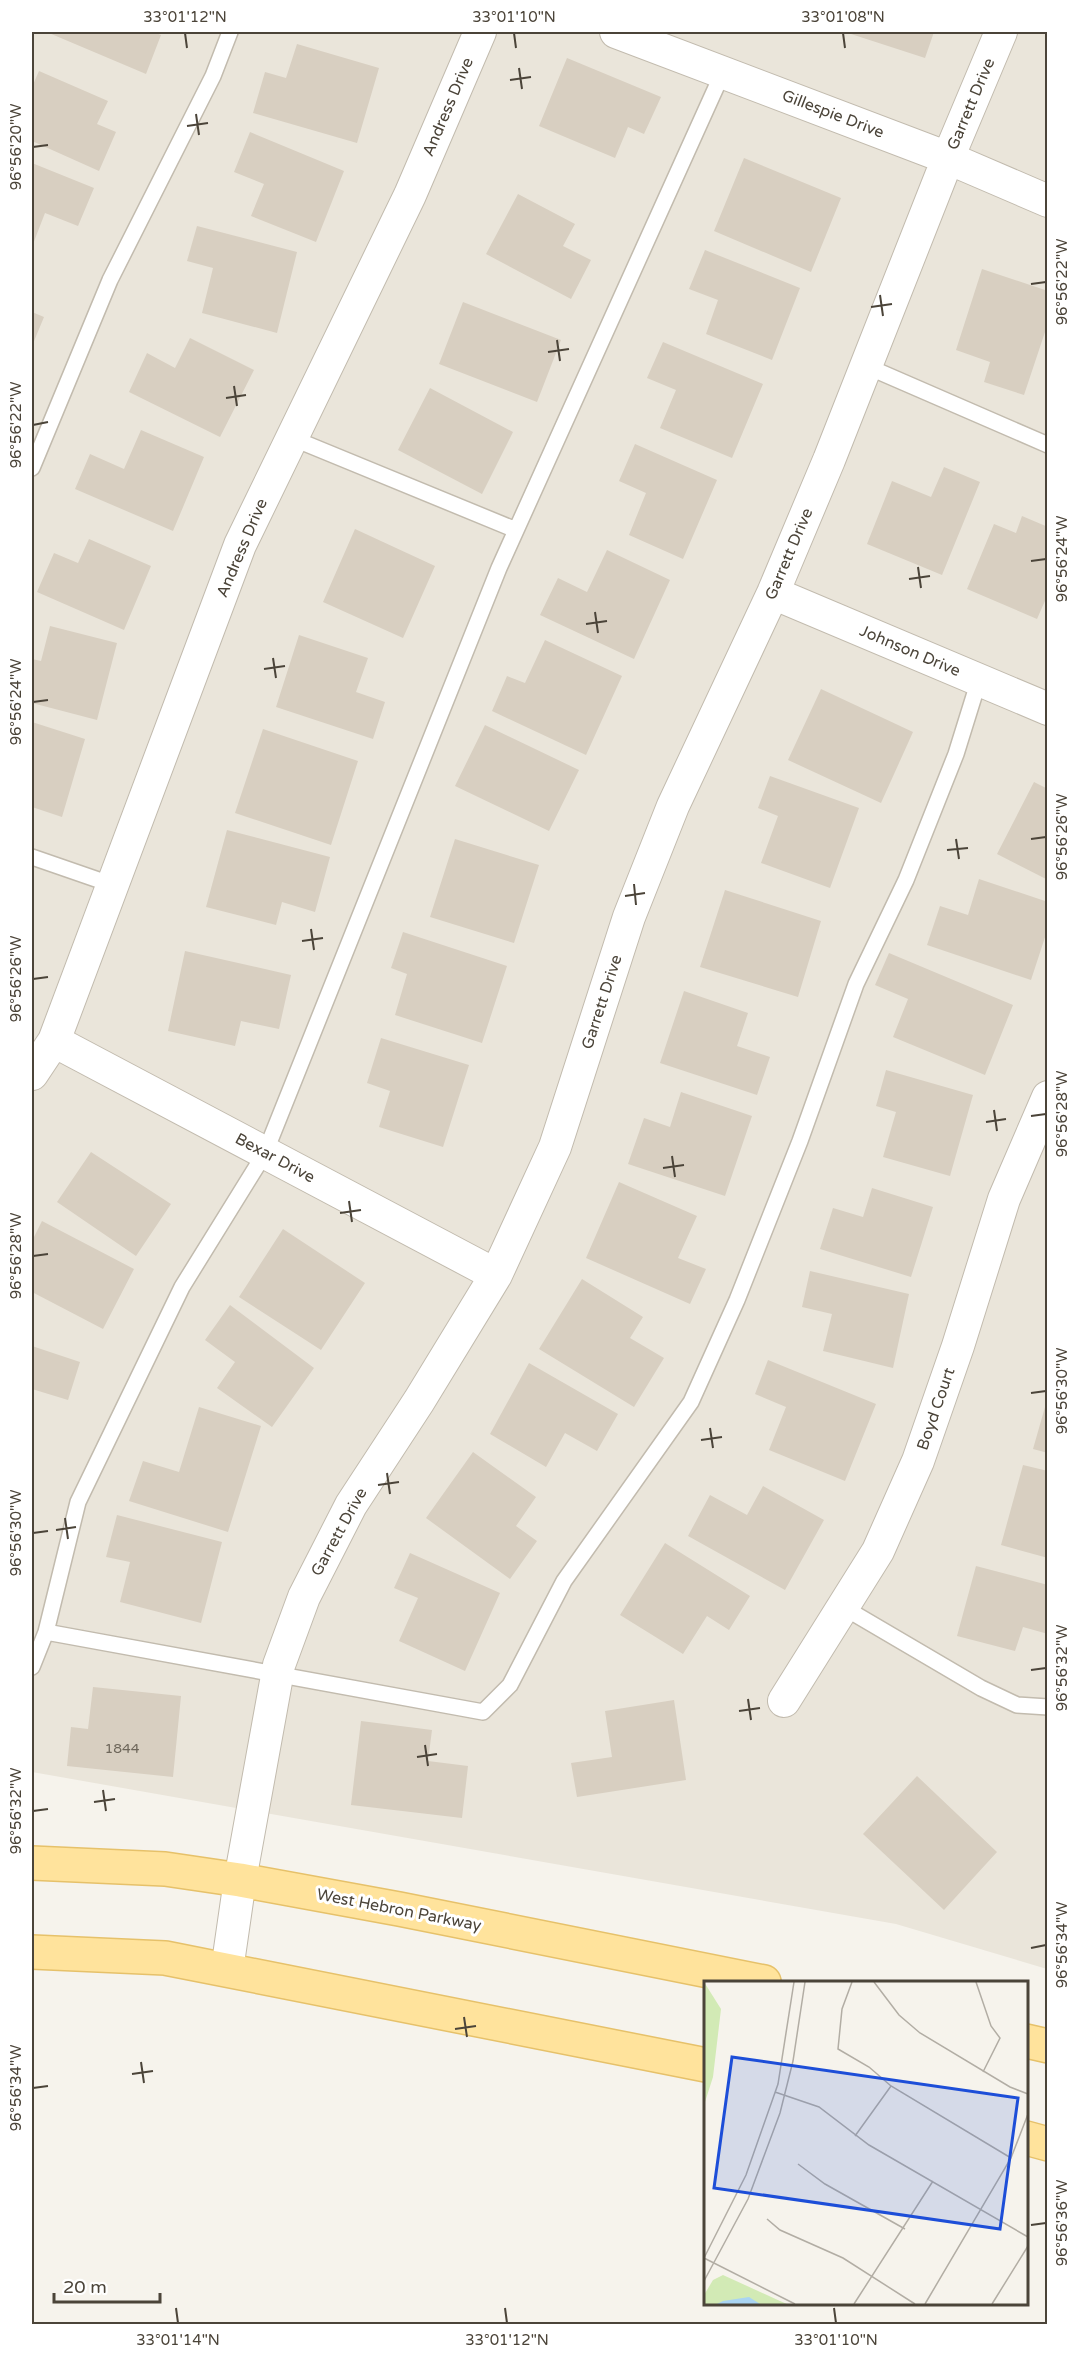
<svg xmlns="http://www.w3.org/2000/svg" width="1079" height="2356" font-family="'Varela Round',sans-serif">
	<style>
		.residential { fill: #eae5da }
		.building { fill: #d8cfc1 }
		.lines { fill: none; stroke-linecap: round; stroke-linejoin: round }
		.service-casing { stroke: #c2bbae; stroke-width: 18 }
		.minor-casing { stroke: #c2bbae; stroke-width: 34 }
		.primary-casing { stroke: #e6c16a; stroke-width: 36 }
		.service { stroke: #fff; stroke-width: 15 }
		.minor { stroke: #fff; stroke-width: 32 }
		.primary { stroke: #ffe39c; stroke-width: 33 }
		.ticks { fill: none; stroke: #4b4439; stroke-width: 2 }
		.labels { text-anchor: middle; dominant-baseline: central; stroke-width: 6; stroke-linejoin: round; paint-order: stroke }
		.number-label { font-size: 14px; fill: #6e675b }
		.street-label { font-size: 16px; fill: #4b4439; stroke: #fff }
		.inset-road { fill: none; stroke: #b2ada4; stroke-width: 1.5 }
		.view { fill: #1d4ed8; fill-opacity: 0.15; stroke: #1d4ed8; stroke-width: 3 }
		.inset-edge { fill: none; stroke: #4b4439; stroke-width: 3 }
		.neatline { fill: none; stroke: #4b4439; stroke-width: 2 }
		.ticks-label { font-size: 15px; text-anchor: middle; fill: #4b4439 }
	</style>
	<rect width="100%" height="100%" fill="#f6f3ec"/>
	<path class="residential" d="M32 32H1047V1969L896 1924 32 1772Z"/>
	<path class="building" d="M50 32H154L161 35 146 74 49 33Z
		M852 32H934L925 58 851 34Z
		M297 44 379 68 357 143 253 113 265 72 286 78Z
		M567 58 661 97 644 134 628 127 615 158 539 126Z
		M39 71 108 101 97 124 116 132 99 171 32 141V87Z
		M250 132 344 171 316 242 251 216 264 184 234 172Z
		M744 158 841 198 811 272 714 231Z
		M32 163 94 188 78 226 45 213 33 244 32 243Z
		M518 194 575 224 563 246 591 260 571 299 486 254Z
		M197 226 297 252 277 333 202 313 213 268 187 261Z
		M705 250 800 288 772 360 706 334 718 300 689 289Z
		M982 269 1048 291V323L1024 395 984 382 990 362 956 350Z
		M463 302 561 340 537 402 439 364Z
		M32 312 44 317 32 346Z
		M190 338 254 370 220 437 129 392 147 353 175 368Z
		M663 342 763 384 732 458 660 428 676 390 647 378Z
		M430 388 513 432 482 494 398 450Z
		M141 430 204 457 173 531 75 489 90 454 124 469Z
		M635 444 717 480 683 559 629 535 646 493 619 481Z
		M944 467 980 482 942 575 867 544 892 481 931 497Z
		M1022 516 1048 527V594L1037 619 967 589 994 524 1016 533Z
		M355 529 435 566 403 638 323 602Z
		M89 539 151 566 124 630 37 592 54 553 78 563Z
		M607 550 670 580 634 659 540 615 558 578 587 592Z
		M50 626 117 643 97 720 32 703V659L41 661Z
		M299 635 368 658 356 692 385 702 373 739 276 707Z
		M545 640 622 676 586 755 492 711 507 676 525 683Z
		M821 689 913 732 881 803 788 760Z
		M32 722 85 739 62 817 32 807Z
		M485 725 579 770 549 831 455 786Z
		M263 729 358 761 331 845 235 813Z
		M770 776 859 808 830 888 761 863 778 816 758 808Z
		M1034 782 1048 789V880L997 854Z
		M227 830 330 857 315 912 282 902 276 925 206 907Z
		M455 839 539 865 514 943 430 917Z
		M979 879 1048 902V928L1031 980 927 945 940 906 968 915Z
		M725 890 821 921 798 997 700 967Z
		M403 932 507 966 482 1043 395 1015 407 974 391 968Z
		M185 951 291 975 279 1029 241 1021 235 1046 168 1031Z
		M889 953 1013 1005 985 1075 893 1037 908 999 875 985Z
		M684 991 748 1013 737 1046 770 1057 757 1095 660 1063Z
		M381 1038 469 1065 443 1147 379 1127 390 1091 367 1083Z
		M886 1070 973 1095 950 1176 883 1157 896 1112 876 1106Z
		M681 1092 752 1116 725 1196 628 1164 644 1118 670 1127Z
		M91 1152 171 1204 136 1256 57 1202Z
		M619 1182 697 1216 678 1258 706 1269 690 1304 586 1258Z
		M872 1188 933 1207 911 1277 820 1249 833 1208 863 1217Z
		M42 1221 134 1269 103 1329 32 1292V1241Z
		M283 1229 365 1283 321 1350 239 1297Z
		M810 1271 909 1294 893 1368 823 1351 832 1314 802 1307Z
		M582 1279 643 1317 630 1338 664 1358 634 1407 539 1349Z
		M230 1305 314 1368 272 1427 217 1388 235 1362 205 1340Z
		M32 1346 80 1362 68 1400 32 1389Z
		M768 1360 876 1404 845 1481 769 1450 786 1407 755 1394Z
		M529 1363 618 1414 597 1451 565 1433 546 1467 490 1434Z
		M1047 1400H1048V1453L1033 1449Z
		M199 1407 261 1426 228 1532 129 1501 143 1461 179 1472Z
		M473 1452 536 1497 516 1526 537 1541 510 1579 426 1518Z
		M1023 1465 1048 1471V1558L1001 1545Z
		M763 1486 824 1520 785 1590 688 1536 710 1495 747 1515Z
		M117 1515 222 1542 201 1623 120 1602 130 1562 106 1557Z
		M665 1543 750 1596 729 1630 707 1616 683 1654 620 1615Z
		M410 1553 500 1593 465 1671 399 1641 418 1598 394 1588Z
		M976 1566 1048 1585V1634L1023 1627 1015 1651 957 1636Z
		M93 1687 181 1696 173 1777 67 1766 71 1727 88 1729Z
		M674 1700 686 1780 577 1797 571 1763 612 1757 605 1711Z
		M361 1721 432 1730 428 1761 468 1766 462 1818 351 1805Z
		M917 1776 997 1852 944 1910 863 1834Z"/>
	<g class="lines">
		<defs>
			<path id="service" d="M866 366 1048 445
				M292 438 516 530
				M32 468 110 280 213 76 230 32
				M32 857 113 885
				M843 1607 981 1688 1017 1705 1048 1707
				M46 1632 483 1712 510 1685 564 1581 691 1402 737 1300 800 1141 856 984 906 880 956 754 979 680
				M32 1667 46 1632 78 1502 182 1287 265 1153 499 568 723 72"/>
			<path id="minor" d="M616 32 948 158 1048 201
				M773 593 1048 709
				M54 1041 496 1275
				M32 1074 54 1041 240 545 410 195 480 32
				M784 1701 878 1551 918 1461 958 1346 1004 1199 1048 1097
				M227 1970 240 1880 279 1665 304 1597 351 1505 419 1401 496 1275 555 1147 629 917 673 806 773 593 829 460 948 158 1001 32"/>
			<path id="primary" d="M32 1863 165 1869 240 1880 399 1909 764 1982
				M32 1952 165 1958 706 2065
				M1026 2041 1048 2046
				M1026 2138 1048 2144"/>
		</defs>
		<use href="#service" class="service-casing"/>
		<use href="#minor" class="minor-casing"/>
		<use href="#primary" class="primary-casing"/>
		<use href="#service" class="service"/>
		<use href="#minor" class="minor"/>
		<use href="#primary" class="primary"/>
	</g>
	<path class="ticks" d="M185 33 187 48M514 33 516 48M843 33 845 48M519 68 522 89M510 80 531 77M196 114 199 135M187 126 208 123M33 147 48 145M1031 284 1046 282M880 295 883 316M871 307 892 304M557 340 560 361M548 352 569 349M234 386 237 406M226 398 246 395M33 425 48 422M1031 561 1046 559M918 567 921 588M909 579 930 576M595 612 598 633M586 624 607 621M273 658 276 678M264 669 285 666M33 702 48 700M956 839 959 859M1031 839 1046 837M947 850 968 848M634 884 636 905M625 896 645 893M311 929 314 950M302 941 323 938M33 979 48 977M994 1110 997 1131M1031 1116 1046 1114M986 1122 1006 1119M672 1156 675 1177M663 1168 684 1165M349 1201 352 1222M340 1213 361 1210M33 1256 48 1254M1031 1393 1046 1391M710 1428 713 1448M701 1440 722 1437M387 1473 390 1494M378 1485 399 1482M65 1518 68 1539M56 1530 76 1527M33 1533 48 1531M1031 1670 1046 1668M748 1699 751 1720M739 1711 760 1708M425 1745 428 1766M417 1757 437 1754M103 1790 106 1811M94 1802 115 1799M33 1811 48 1809M1031 1948 1046 1945M464 2017 467 2037M455 2029 476 2026M141 2062 144 2083M132 2074 153 2071M33 2088 48 2086M1031 2225 1046 2223M176 2308 178 2323M505 2308 507 2323M834 2308 836 2323"/>
	<g class="labels">
		<g class="number-label">
			<text x="122" y="1748">1844</text>
		</g>
		<g class="street-label">
			<text transform="translate(971 104) rotate(-67)">Garrett Drive</text>
			<text transform="translate(448 107) rotate(-67)">Andress Drive</text>
			<text transform="translate(833 114) rotate(21)">Gillespie Drive</text>
			<text transform="translate(242 548) rotate(-67)">Andress Drive</text>
			<text transform="translate(789 554) rotate(-67)">Garrett Drive</text>
			<text transform="translate(910 651) rotate(23)">Johnson Drive</text>
			<text transform="translate(602 1002) rotate(-72)">Garrett Drive</text>
			<text transform="translate(275 1158) rotate(28)">Bexar Drive</text>
			<text transform="translate(936 1409) rotate(-71)">Boyd Court</text>
			<text transform="translate(339 1532) rotate(-61)">Garrett Drive</text>
			<text transform="translate(399 1910) rotate(11)">West Hebron Parkway</text>
		</g>
	</g>
	<g transform="translate(704 1981)">
		<rect width="324" height="324" fill="#f6f3ec"/>
		<path d="M0 1 17 28 9 96 0 124ZM19 294 76 320 83 323H0V314L9 299Z" fill="#d2eab5"/>
		<path d="M45 316 56 323H13L19 320Z" fill="#a9d4f2"/>
		<path class="inset-road" d="M148 1 138 28 134 68 165 86 187 105 307 177M170 1 195 34 216 52 306 106 324 113M272 1 287 45 296 57 279 91M71 111 115 126 165 164 324 256M151 155 187 105M94 183 121 203 201 248M63 238 76 249 139 277 211 323M0 277 91 323M0 277 42 194 74 103 90 1M0 300 44 218 76 132 89 80 101 1M150 323 229 200M221 323 307 177 324 133M288 323 324 265"/>
		<path class="view" d="M28 76 314 117 296 248 10 207Z"/>
		<rect width="324" height="324" class="inset-edge"/>
	</g>
	<rect width="1079" height="2356" fill="none" stroke="#ffffff" stroke-width="66"/>
	<path d="M54 2293v9h106v-9" fill="none" stroke="#4b4439" stroke-width="3"/>
	<text x="63" y="2293" font-size="18" fill="#4b4439" stroke="#ffffff" stroke-width="4.5" paint-order="stroke">20 m</text>
	<rect x="33" y="33" width="1013" height="2290" class="neatline"/>
	<g class="ticks-label">
		<text x="185" y="22">33°01'12"N</text>
		<text x="514" y="22">33°01'10"N</text>
		<text x="843" y="22">33°01'08"N</text>
		<text transform="translate(16 147) rotate(-90)" y="5">96°56'20"W</text>
		<text transform="translate(1062 282) rotate(-90)" y="5">96°56'22"W</text>
		<text transform="translate(16 425) rotate(-90)" y="5">96°56'22"W</text>
		<text transform="translate(1062 559) rotate(-90)" y="5">96°56'24"W</text>
		<text transform="translate(16 702) rotate(-90)" y="5">96°56'24"W</text>
		<text transform="translate(1062 837) rotate(-90)" y="5">96°56'26"W</text>
		<text transform="translate(16 979) rotate(-90)" y="5">96°56'26"W</text>
		<text transform="translate(1062 1114) rotate(-90)" y="5">96°56'28"W</text>
		<text transform="translate(16 1256) rotate(-90)" y="5">96°56'28"W</text>
		<text transform="translate(1062 1391) rotate(-90)" y="5">96°56'30"W</text>
		<text transform="translate(16 1533) rotate(-90)" y="5">96°56'30"W</text>
		<text transform="translate(1062 1668) rotate(-90)" y="5">96°56'32"W</text>
		<text transform="translate(16 1811) rotate(-90)" y="5">96°56'32"W</text>
		<text transform="translate(1062 1945) rotate(-90)" y="5">96°56'34"W</text>
		<text transform="translate(16 2088) rotate(-90)" y="5">96°56'34"W</text>
		<text transform="translate(1062 2223) rotate(-90)" y="5">96°56'36"W</text>
		<text x="178" y="2345">33°01'14"N</text>
		<text x="507" y="2345">33°01'12"N</text>
		<text x="836" y="2345">33°01'10"N</text>
	</g>
</svg>
